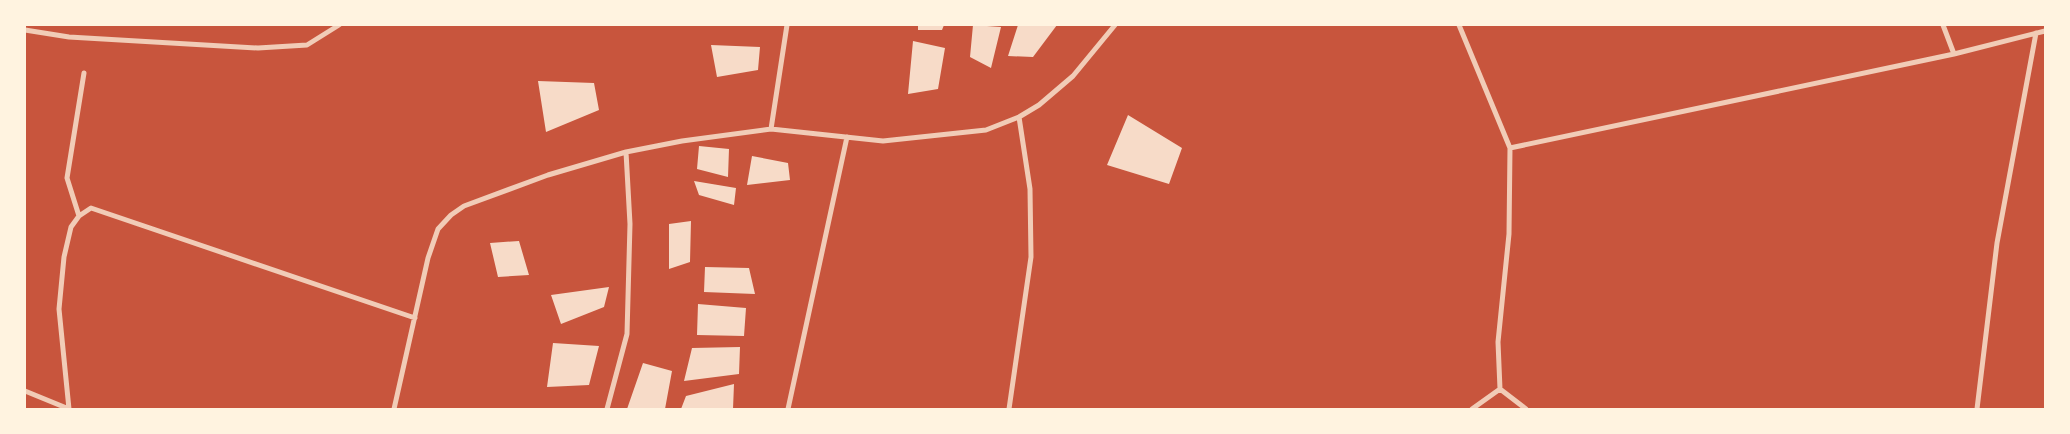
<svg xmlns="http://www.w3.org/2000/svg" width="2070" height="434" font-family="'Varela Round',sans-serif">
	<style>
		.building { fill: #f7dbc8 }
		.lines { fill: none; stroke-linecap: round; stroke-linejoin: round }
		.minor { stroke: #f1ccb7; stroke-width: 5 }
	</style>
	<rect width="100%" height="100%" fill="#c8553d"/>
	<path class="building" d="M918 25H944L942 30H918Z
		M973 25 1001 27 991 68 970 57Z
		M1018 25H1057L1033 57 1008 56Z
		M913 41 945 48 938 89 908 94Z
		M711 45 760 47 758 70 717 77Z
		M538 81 594 83 599 110 546 132Z
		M1128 115 1182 148 1169 184 1107 165Z
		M699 146 729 149 728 177 697 169Z
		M752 156 788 163 790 180 747 185Z
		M694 181 736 188 734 205 699 195Z
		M691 221 690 262 669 269V224Z
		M519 241 529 275 498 277 490 243Z
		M705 267 749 268 755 294 704 292Z
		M609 287 604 307 561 324 551 295Z
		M698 304 746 308 744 336 697 335Z
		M553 343 599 346 589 385 547 387Z
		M740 347 739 374 684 381 692 348Z
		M643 363 672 371 665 409H627Z
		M734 384 733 409H681L686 396Z"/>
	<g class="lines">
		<path class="minor" d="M1459 25 1510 148 1509 234 1498 342 1500 389 1526 409
			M1943 25 1954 54
			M25 30 69 37 258 48 307 45 339 25
			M771 129 787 25
			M1510 148 1954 54 2045 31
			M79 216 67 178 84 73
			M25 391 69 409
			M69 409 59 309 64 257 71 227 79 216 91 208 415 318
			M394 409 428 258 438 229 451 215 464 206 548 175 626 152 682 141 771 129 883 141 986 130 1019 117 1039 105 1073 76 1115 25
			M607 409 627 334 630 224 626 152
			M788 409 847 137
			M1009 409 1031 257 1030 189 1019 117
			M1472 409 1500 389
			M1977 409 1997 243 2036 33"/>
	</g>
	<rect width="2070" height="434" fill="none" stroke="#fff3e0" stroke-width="52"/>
</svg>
